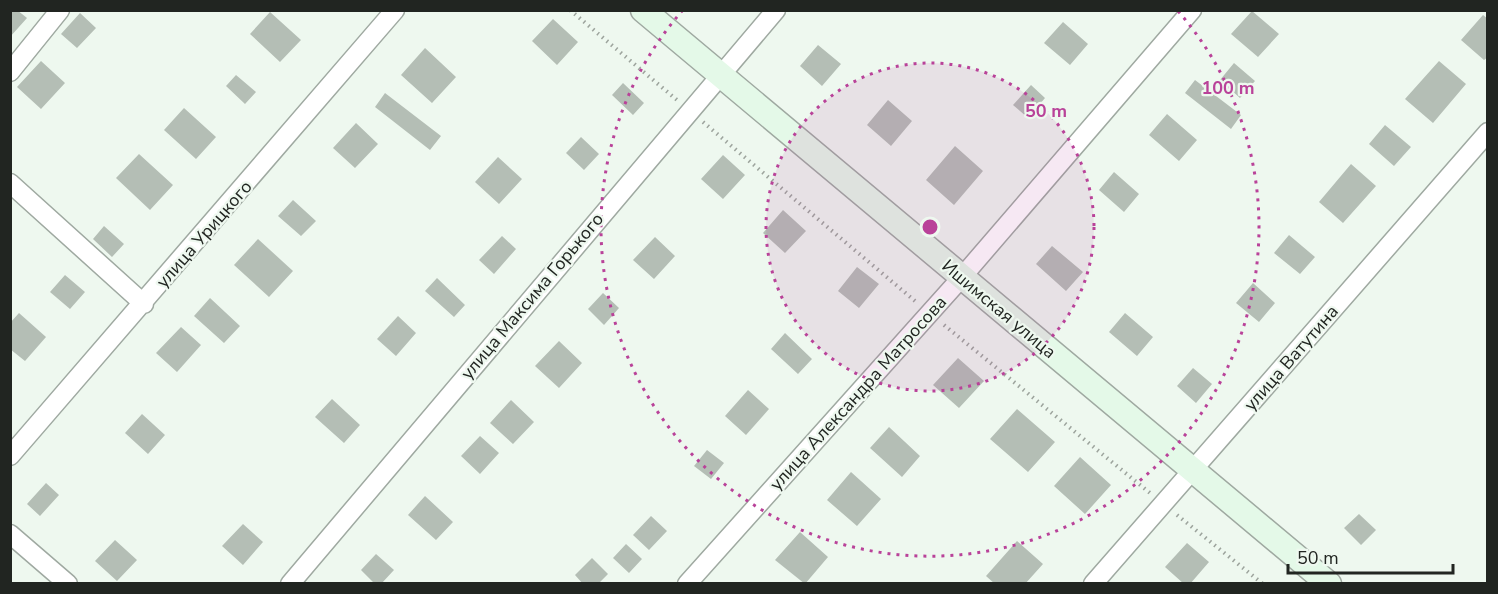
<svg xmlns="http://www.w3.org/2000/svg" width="1498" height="594" font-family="'Nunito Sans',sans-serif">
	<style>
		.building { fill: #b4beb5 }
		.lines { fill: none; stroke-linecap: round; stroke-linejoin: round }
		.minor-casing { stroke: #9fa9a1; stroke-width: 21 }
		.secondary-casing { stroke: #9fa9a1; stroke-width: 27 }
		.path { stroke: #9da49d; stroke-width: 4; stroke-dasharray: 1.5 4.5; stroke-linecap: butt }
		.minor { stroke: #fff; stroke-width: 18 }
		.secondary { stroke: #e4f9e8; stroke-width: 24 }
		.ring { fill: none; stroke: #b94299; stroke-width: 3; stroke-dasharray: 3 6 }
		.labels { text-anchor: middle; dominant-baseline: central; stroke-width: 4.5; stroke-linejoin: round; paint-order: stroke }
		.street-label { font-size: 18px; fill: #212521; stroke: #eef8ef }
		.centre { fill: #b94299; stroke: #eef8ef; stroke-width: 3 }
		.ring-label { font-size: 18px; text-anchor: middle; font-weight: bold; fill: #b94299; stroke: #eef8ef; stroke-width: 4.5; stroke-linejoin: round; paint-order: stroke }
	</style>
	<rect width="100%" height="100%" fill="#eef8ef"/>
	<path class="building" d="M10 10H17L27 18 10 37Z
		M1252 11 1279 34 1258 57 1231 34Z
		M270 12 301 40 280 62 250 34Z
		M80 13 96 28 77 48 61 34Z
		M1483 15 1488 19V57L1484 60 1461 40Z
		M553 19 578 42 557 65 532 41Z
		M1063 22 1088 44 1070 65 1044 43Z
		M818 45 841 64 822 86 800 66Z
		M425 48 456 77 432 103 401 75Z
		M41 61 65 83 41 109 17 87Z
		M1439 61 1466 84 1433 123 1405 99Z
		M1234 63 1255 81 1240 98 1220 80Z
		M236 75 256 92 245 104 226 86Z
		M1195 80 1241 115 1231 129 1185 93Z
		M623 83 644 103 633 115 612 95Z
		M1031 85 1045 98 1028 118 1013 105Z
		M385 93 441 136 430 150 375 107Z
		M888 100 912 121 891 146 867 125Z
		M184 108 216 137 196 159 164 130Z
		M1167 114 1197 140 1179 161 1149 135Z
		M356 123 378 144 355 168 333 148Z
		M1385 125 1411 147 1394 166 1369 144Z
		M581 137 599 154 584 170 566 153Z
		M955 146 983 171 954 205 926 180Z
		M139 154 173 185 150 210 116 178Z
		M723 155 745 175 723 199 701 179Z
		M498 157 522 179 499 204 475 182Z
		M1351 164 1376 186 1343 223 1319 202Z
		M1114 172 1139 194 1124 212 1099 190Z
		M293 200 316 221 301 236 278 216Z
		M783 210 806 231 785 253 763 233Z
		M104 226 124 244 112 257 93 239Z
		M1289 235 1315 257 1300 274 1274 253Z
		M502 236 516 249 494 274 479 260Z
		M655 237 675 256 654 279 633 260Z
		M258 239 293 271 269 297 234 265Z
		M1052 246 1083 272 1066 291 1036 264Z
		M857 267 879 284 859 308 838 291Z
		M65 275 85 292 70 309 50 292Z
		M437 278 465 305 454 317 425 291Z
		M1253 283 1275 303 1259 322 1236 303Z
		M603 293 619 308 604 325 588 309Z
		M210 298 240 326 224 343 194 316Z
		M19 313 46 337 25 361 10 349V323Z
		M1125 313 1153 337 1137 356 1109 332Z
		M398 316 416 333 396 356 377 339Z
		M181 327 201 345 177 372 156 353Z
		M785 333 812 359 798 374 771 349Z
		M559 341 582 363 559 388 535 366Z
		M958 358 984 381 959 408 933 385Z
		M1193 368 1212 384 1196 403 1177 386Z
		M748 390 769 409 746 435 725 416Z
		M332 399 360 425 344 443 315 417Z
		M511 400 534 422 513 444 490 423Z
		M1017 409 1055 442 1028 472 990 439Z
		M142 414 165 435 148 454 125 433Z
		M889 427 920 456 902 477 870 448Z
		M480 436 499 453 480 474 461 456Z
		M707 450 724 463 711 479 694 466Z
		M1080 457 1111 485 1085 514 1054 486Z
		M851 472 881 499 857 526 827 500Z
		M46 483 59 495 40 516 27 504Z
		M425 496 453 522 436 540 408 515Z
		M1359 514 1376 530 1361 545 1344 528Z
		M651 516 667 531 649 550 633 535Z
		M243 524 263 542 243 565 222 546Z
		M800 532 828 557 805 584 775 560Z
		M115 540 137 560 117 581 95 561Z
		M1017 541 1043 564 1025 584H995L986 576Z
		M1187 543 1209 562 1190 584H1184L1165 567Z
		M626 544 642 559 629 573 613 558Z
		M376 554 394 570 381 584H375L361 570Z
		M592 558 608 574 598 584H583L575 575Z"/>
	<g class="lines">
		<defs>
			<path id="minor" d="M10 72 60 10
				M10 183 144 304
				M10 456 395 10
				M10 534 68 584
				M290 584 776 10
				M687 584 962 277 1192 10
				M1093 584 1488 132"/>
			<path id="secondary" d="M643 10 1329 584"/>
		</defs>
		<use href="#minor" class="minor-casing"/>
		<use href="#secondary" class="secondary-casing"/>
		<path class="path" d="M570 10 677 100
			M703 122 915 301
			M944 325 1150 493
			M1177 515 1263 584"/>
		<use href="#minor" class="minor"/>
		<use href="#secondary" class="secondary"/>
	</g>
	<circle cx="930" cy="227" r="164" fill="#b94299" fill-opacity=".12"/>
	<g class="ring">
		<circle cx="930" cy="227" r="164"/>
		<path d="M1178 11A329 329 0 1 1 682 11"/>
	</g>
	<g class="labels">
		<g class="street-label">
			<text transform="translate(204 234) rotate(-49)">улица Урицкого</text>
			<text transform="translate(532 296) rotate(-50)">улица Максима Горького</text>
			<text transform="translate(999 309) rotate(40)">Ишимская улица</text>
			<text transform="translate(1291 358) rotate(-49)">улица Ватутина</text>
			<text transform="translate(858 393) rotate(-48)">улица Александра Матросова</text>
		</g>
	</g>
	<circle cx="930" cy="227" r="9" class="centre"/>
	<g class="ring-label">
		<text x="1228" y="94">100 m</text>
		<text x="1046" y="117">50 m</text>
	</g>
	<rect width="1498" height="594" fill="none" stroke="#212521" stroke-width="24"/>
	<path d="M1288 564v9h165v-9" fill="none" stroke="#212521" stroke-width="3"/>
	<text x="1297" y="564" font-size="18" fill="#212521" stroke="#eef8ef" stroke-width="4.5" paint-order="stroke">50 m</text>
</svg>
